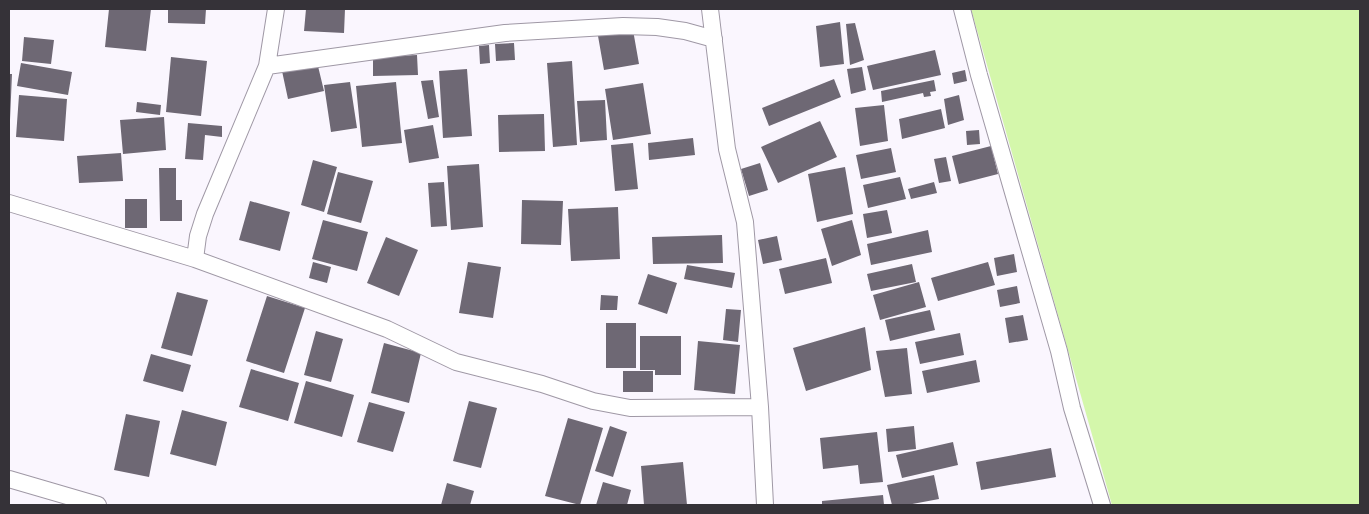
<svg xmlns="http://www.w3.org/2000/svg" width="1369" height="514" font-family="Roboto,sans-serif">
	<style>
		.green { fill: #d4f7ab }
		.building { fill: #6e6874 }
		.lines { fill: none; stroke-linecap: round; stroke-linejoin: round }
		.minor-casing { stroke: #9f98a5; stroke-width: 18 }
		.minor { stroke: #fff; stroke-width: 16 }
	</style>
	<rect width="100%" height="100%" fill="#faf6fe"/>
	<path class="green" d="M971 9H1360V505H1112Z"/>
	<path class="building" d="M109 9H151L146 51 105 47Z
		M168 9H206L205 24 168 23Z
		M306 9H345L344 33 304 31Z
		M840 22 844 64 820 67 816 26Z
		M855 23 864 60 850 65 846 24Z
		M633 30 639 64 604 70 598 36Z
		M24 37 54 40 51 64 22 61Z
		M514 43 515 60 496 61 495 44Z
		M489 45 490 63 480 64 479 46Z
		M935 50 941 75 873 90 867 66Z
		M417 55 418 75 373 76V57Z
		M171 57 207 61 201 116 166 112Z
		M572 61 577 145 553 147 547 63Z
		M317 62 324 91 288 99 282 71Z
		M21 63 72 72 68 95 17 86Z
		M862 67 866 90 851 94 847 69Z
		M467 69 472 136 443 138 439 71Z
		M965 70 967 81 954 84 952 73Z
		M9 74H12L10 120H9Z
		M834 79 841 97 769 126 762 108Z
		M433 80 439 117 428 119 421 81Z
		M934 80 936 91 930 92 931 96 924 97 923 93 882 102 881 91Z
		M350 82 357 128 331 132 324 85Z
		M396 82 402 143 362 147 356 86Z
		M643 83 651 134 613 140 605 89Z
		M19 95 67 99 64 141 16 137Z
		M959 95 964 120 948 125 944 99Z
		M605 100 607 140 580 142 577 101Z
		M137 102 161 105 160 115 136 112Z
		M884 105 888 141 860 146 855 108Z
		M941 109 945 128 902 139 899 119Z
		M544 114 545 151 499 152 498 115Z
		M164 117 166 150 123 154 120 120Z
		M820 121 837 157 778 183 761 147Z
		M188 123 222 126V137L205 135 203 160 185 159Z
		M433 125 439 158 409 163 404 130Z
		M979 130 980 144 967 145 966 131Z
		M693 138 695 155 649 160 648 143Z
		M633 143 638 189 615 191 611 145Z
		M991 146 998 174 959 184 952 156Z
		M891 148 896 172 861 179 856 155Z
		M121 153 123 181 79 183 77 156Z
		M946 157 951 181 939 183 934 159Z
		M313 160 337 167 324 212 301 205Z
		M760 163 768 190 749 196 741 169Z
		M479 164 483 227 451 230 447 166Z
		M845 167 853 214 817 222 808 174Z
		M159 168H176V200H182V221H160Z
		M338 172 373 181 361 223 327 214Z
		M900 177 906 199 868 208 863 185Z
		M444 182 447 226 431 227 428 183Z
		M934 182 937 193 911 199 908 189Z
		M125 199H147V228H125Z
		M522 200 563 201 561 245 521 244Z
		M250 201 290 212 280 251 239 240Z
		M618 207 620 259 571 261 568 209Z
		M887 210 892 233 867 238 863 214Z
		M323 220 368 232 357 271 312 259Z
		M852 220 861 255 832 266 821 229Z
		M928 230 932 252 871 265 867 244Z
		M722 235 723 263 653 264 652 237Z
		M777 236 782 260 763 264 758 240Z
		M386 237 418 250 399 296 367 283Z
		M1014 254 1017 272 997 276 994 258Z
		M826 258 832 283 785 294 779 269Z
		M313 262 331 267 327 283 309 278Z
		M468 262 501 267 493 318 459 313Z
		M988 262 995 285 938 301 931 278Z
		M912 264 916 282 871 291 867 274Z
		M687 265 735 273 732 288 684 279Z
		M648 274 677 283 667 314 638 304Z
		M919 282 926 307 880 320 873 295Z
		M1017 286 1020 303 1000 307 997 290Z
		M177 292 208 300 192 356 161 348Z
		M601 295 618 296 617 310H600Z
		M267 296 305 308 284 373 246 361Z
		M726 309 741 310 738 342 723 340Z
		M930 310 935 330 890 341 885 320Z
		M1023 315 1028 340 1009 343 1005 318Z
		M606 323H636V368H606Z
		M865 327 871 370 806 391 793 348Z
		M316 331 343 339 331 382 304 375Z
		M960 333 964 355 920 364 915 342Z
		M640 336H681V375H655V370H640Z
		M698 341 740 345 735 394 694 390Z
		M384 343 421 353 409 403 371 393Z
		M907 348 912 394 885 397 876 351Z
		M151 354 191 365 183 392 143 381Z
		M976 360 980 382 927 393 922 371Z
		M251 369 299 383 288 421 239 407Z
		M623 371H653V392H623Z
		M306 381 354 395 342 437 294 423Z
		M469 401 497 408 481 468 453 461Z
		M369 402 405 412 393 452 357 442Z
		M182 410 227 422 216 466 170 454Z
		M126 414 160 421 149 477 114 470Z
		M568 418 603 428 580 505 545 496Z
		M610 426 627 432 613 477 595 471Z
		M914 426 916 449 888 452 886 429Z
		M877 432 883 482 860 484 858 465 823 469 820 438Z
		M953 442 958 465 902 478 896 455Z
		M1051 448 1056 477 981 490 976 462Z
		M683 462 687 505H644L641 466Z
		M934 475 939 499 907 505H892L887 485Z
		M603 482 631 490 627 505H596Z
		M447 483 474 491 470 505H441Z
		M883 495 884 505H822V501Z"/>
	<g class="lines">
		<defs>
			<path id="minor" d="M276 9 267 66 205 214 198 236 195 259 387 329 456 362 542 384 593 401 630 408 760 407
				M710 9 727 149 745 222 760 407 765 505
				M962 9 979 75 1059 351 1072 408 1102 505
				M267 66 505 33 623 26 657 27 685 31 714 39
				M9 203 195 259
				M9 479 98 505"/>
		</defs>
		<use href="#minor" class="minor-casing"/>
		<use href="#minor" class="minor"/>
	</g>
	<rect width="1369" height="514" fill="none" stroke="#353238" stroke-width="20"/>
</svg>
